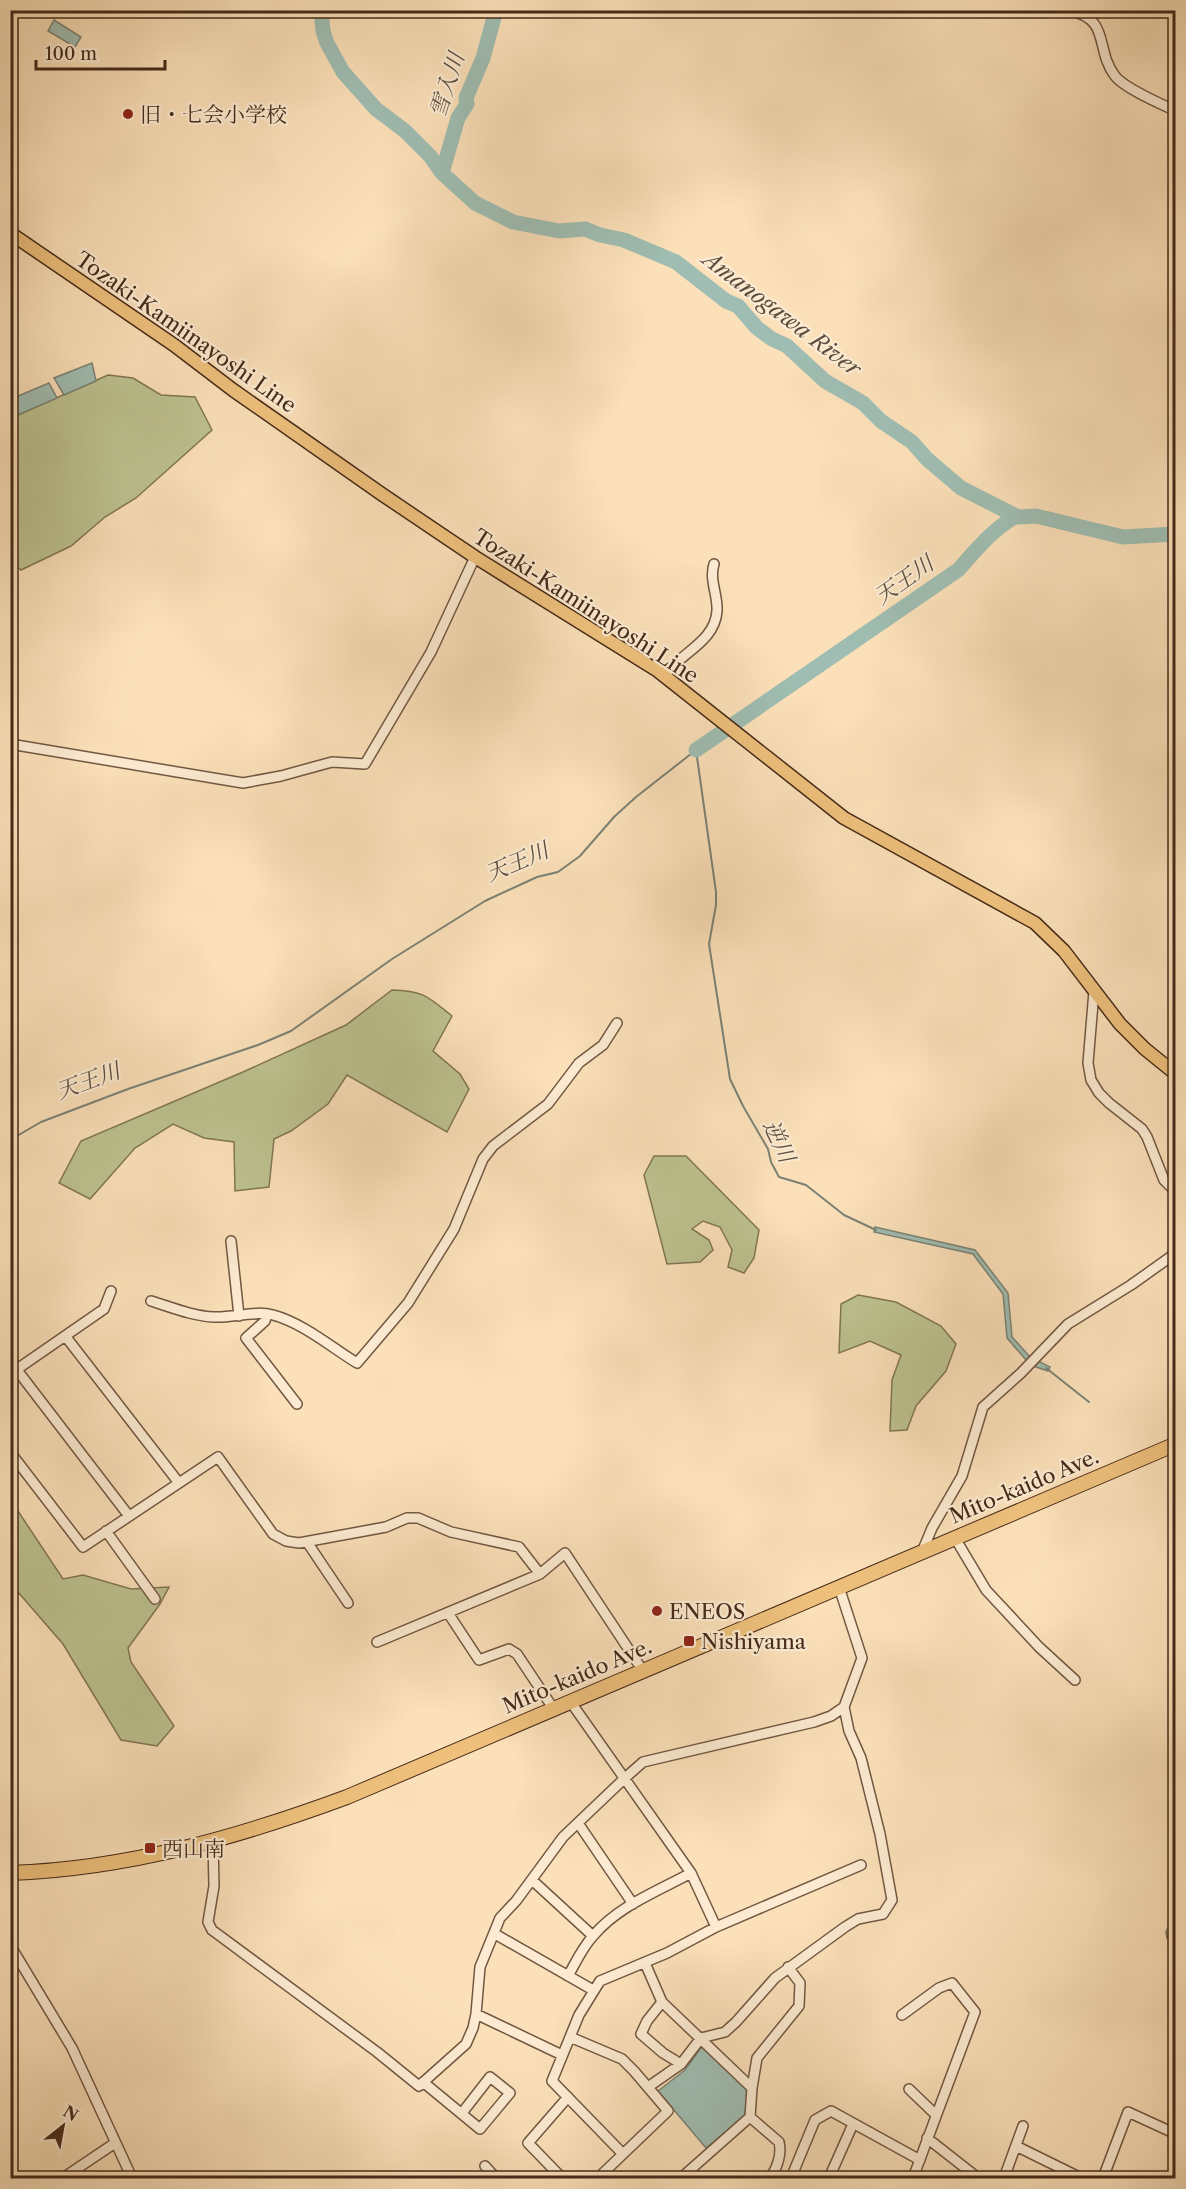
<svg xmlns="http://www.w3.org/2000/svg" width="1186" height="2189" font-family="'Libre Caslon Text','Noto Serif JP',serif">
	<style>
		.green { fill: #bdc290; stroke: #817654; stroke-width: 1.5 }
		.water { fill: #9fbdb2; stroke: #7b8275; stroke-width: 1.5 }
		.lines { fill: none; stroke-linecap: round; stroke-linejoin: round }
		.stream { stroke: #7b8275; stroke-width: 2 }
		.river { stroke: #9fbdb2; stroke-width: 15 }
		.minor-casing { stroke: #725741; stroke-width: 12 }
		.major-casing { stroke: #452919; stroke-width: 15 }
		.highway-casing { stroke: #452919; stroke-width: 16 }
		.minor { stroke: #fcebd2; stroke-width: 9 }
		.major { stroke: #eec07c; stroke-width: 12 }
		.highway { stroke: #eec07c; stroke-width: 14 }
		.poi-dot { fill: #8f2418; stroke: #fcebd2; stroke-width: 2 }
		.labels { text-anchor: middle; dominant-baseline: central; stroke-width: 4.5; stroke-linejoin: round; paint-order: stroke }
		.poi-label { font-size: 21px; fill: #452919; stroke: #fcebd2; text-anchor: start }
		.street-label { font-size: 21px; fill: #452919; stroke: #fcebd2 }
		.water-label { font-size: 22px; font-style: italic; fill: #5c4e3f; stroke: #fcebd2 }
	</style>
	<rect width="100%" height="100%" fill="#fbe0b9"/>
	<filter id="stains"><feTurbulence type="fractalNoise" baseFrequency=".00333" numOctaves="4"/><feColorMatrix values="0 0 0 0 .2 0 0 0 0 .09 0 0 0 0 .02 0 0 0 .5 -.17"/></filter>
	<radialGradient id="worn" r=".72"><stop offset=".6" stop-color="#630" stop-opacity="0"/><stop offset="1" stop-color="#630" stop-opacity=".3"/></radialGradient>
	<path class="green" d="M108 375 133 378 161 395 195 397 212 430 136 498 105 517 71 546 21 570 11 561 10 506 16 487 11 481V418Z
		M392 990C425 991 428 997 452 1016L433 1051 460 1074 469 1089 447 1132 347 1075 328 1104 291 1131 274 1139 269 1187 235 1191 234 1142 204 1138 173 1124 135 1148 90 1199 59 1183 81 1141 243 1072 346 1025Z
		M654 1156H686L759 1230 754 1258 744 1273 728 1267 732 1250 720 1227 703 1221 692 1229 709 1240 713 1250 700 1262 667 1264 644 1175Z
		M858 1295 896 1302 941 1326 956 1344 946 1371 916 1406 907 1430 890 1431 892 1380 901 1355 870 1341 839 1353 841 1304Z
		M10 1499 63 1579 83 1575 131 1589 169 1587 160 1604 128 1648 131 1662 174 1726 157 1746 121 1740 63 1644 11 1584Z
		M1175 1912H1176L1175 1947 1167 1938 1166 1932Z"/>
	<path class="water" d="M54 20 81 37 75 47 48 31Z
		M92 363 96 381 64 395 54 378Z
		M49 383 57 398 11 418V399Z
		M875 1227 975 1250 1008 1293 1012 1337 1030 1357 1050 1367 1048 1371 1036 1367 1026 1360 1007 1338 1003 1294 973 1254 874 1232Z
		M703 2045 748 2090 747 2115 706 2148 658 2091 685 2070Z"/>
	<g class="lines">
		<path class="stream" d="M10 1140 41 1122 128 1089 258 1045 291 1031 392 959 485 901 537 877 558 872 580 856 614 817 636 797 696 750 716 892V905L709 944 730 1079 743 1106 768 1149 771 1162 779 1177 806 1185 844 1215 876 1230
			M1046 1368 1089 1402"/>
		<path class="river" d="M321 10 323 31 327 43 343 72 376 109 405 131 430 156 442 173 475 203 513 222 559 231 585 229 600 235 624 240 676 262 726 301 738 306 757 328 772 339 787 346 825 381 863 403 881 421 912 442 927 459 961 488 1018 517 1036 516 1123 537 1176 534
			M442 173 458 118 467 104 466 98 483 58 496 10
			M696 750 958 570C976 550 993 529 1016 516"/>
		<defs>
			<path id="minor" d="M1068 10C1112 19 1094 48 1115 76 1124 88 1161 104 1176 111
				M664 676C680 653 715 642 717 611 718 595 709 580 714 564
				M10 744 243 783 281 776 332 762 365 764 431 652 475 557
				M1094 991 1088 1063 1091 1080 1099 1093 1109 1103 1142 1129 1147 1137 1164 1180 1176 1192
				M231 1241 239 1316
				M151 1301C171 1307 192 1316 214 1317 233 1318 255 1310 273 1315 303 1323 331 1347 357 1363L408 1303 454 1229 483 1159 493 1146 548 1104 579 1063 603 1045 617 1023
				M267 1314 265 1321 246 1338 297 1404
				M66 1337 179 1483
				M17 1370 129 1516
				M10 1374 104 1309 111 1291
				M10 1452 83 1547 218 1457 273 1534 286 1541 299 1543 386 1527 407 1518H418L451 1532 519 1547 540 1574
				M106 1531 155 1599
				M955 1538 986 1590 1039 1647 1075 1680
				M307 1542 348 1603
				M922 1552 932 1528 962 1476 983 1407 1021 1373 1068 1324 1131 1285 1176 1253
				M448 1613 479 1660 509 1649 517 1654 553 1708
				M377 1642 540 1574 565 1553 643 1671
				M570 1701 691 1873 716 1927
				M578 1823 633 1904
				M213 1842 214 1886 208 1922 212 1930 377 2052 419 2086 466 2044 473 2028 476 2014 480 1967 500 1918 516 1901 563 1837 626 1777 643 1762 814 1722 831 1716 844 1707
				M532 1880 593 1936
				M495 1934 593 1990
				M10 1945 72 2048 132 2178
				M645 1963 662 2002 752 2088
				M568 1976C576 1962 582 1948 593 1936 618 1906 658 1891 691 1873
				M662 2002 647 2021 641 2034 663 2053 681 2064
				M476 2014 562 2055
				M902 2015 939 1988 952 1983 975 2012 913 2178
				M570 2037 622 2059 634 2071 668 2111 598 2178
				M423 2082 480 2129 510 2093 490 2077 462 2113
				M648 2087 681 2064 701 2038 725 2032 736 2022 775 1978 845 1927 858 1919 883 1914 892 1900 880 1834 861 1758 849 1731 844 1707 862 1658 839 1587
				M909 2089 936 2115
				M927 2138 978 2178
				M1016 2146 1081 2178
				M623 2154 552 2081 579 2015 600 1981 667 1953 716 1927 861 1865
				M485 2166 496 2178
				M63 2178 115 2143
				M562 2178 528 2143 568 2097
				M681 2178 750 2117
				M769 2178C777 2170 782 2154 779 2142L750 2117 752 2088 757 2058 799 2006 800 1983 788 1967
				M791 2178 815 2120 831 2111 920 2160
				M829 2178 853 2124
				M1004 2178 1023 2126
				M1103 2178 1128 2112 1176 2134"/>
			<path id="major" d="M10 233 174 345 233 390 383 495 475 557 658 671 844 818 1035 923 1064 951 1120 1024 1145 1049 1176 1074"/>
			<path id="highway" d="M10 1873C127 1869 239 1837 347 1797L1176 1444"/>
		</defs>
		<use href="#minor" class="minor-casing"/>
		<use href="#major" class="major-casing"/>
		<use href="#highway" class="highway-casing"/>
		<use href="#minor" class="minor"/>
		<use href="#major" class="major"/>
		<use href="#highway" class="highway"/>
	</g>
	<g class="poi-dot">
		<circle cx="128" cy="114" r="6"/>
		<circle cx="657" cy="1611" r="6"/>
		<rect x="683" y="1635" width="12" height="12" rx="3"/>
		<rect x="144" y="1842" width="12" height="12" rx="3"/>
	</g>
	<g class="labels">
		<g class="poi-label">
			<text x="140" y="114">旧・七会小学校</text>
			<text x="669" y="1611">ENEOS</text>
			<text x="701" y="1641">Nishiyama</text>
			<text x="162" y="1848">西山南</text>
		</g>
		<g class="street-label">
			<text transform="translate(186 332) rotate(35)">Tozaki-Kamiinayoshi Line</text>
			<text transform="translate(586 606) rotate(33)">Tozaki-Kamiinayoshi Line</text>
			<text transform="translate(1024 1486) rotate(-23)">Mito-kaido Ave.</text>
			<text transform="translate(577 1676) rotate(-23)">Mito-kaido Ave.</text>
		</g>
		<g class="water-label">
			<text transform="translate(447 85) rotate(-72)">雪入川</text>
			<text transform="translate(782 314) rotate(37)">Amanogawa River</text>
			<text transform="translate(904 580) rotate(-35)">天王川</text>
			<text transform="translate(517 862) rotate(-23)">天王川</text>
			<text transform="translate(88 1081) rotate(-20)">天王川</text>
			<text transform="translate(779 1141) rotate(65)">逆川</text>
		</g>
	</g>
	<rect width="1186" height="2189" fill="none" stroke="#fbe0b9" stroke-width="36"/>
	<rect x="12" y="12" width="1162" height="2165" fill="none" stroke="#452919" stroke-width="3"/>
	<rect x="18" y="18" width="1150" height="2153" fill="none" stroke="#452919" stroke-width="1.5"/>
	<g transform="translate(63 2126) rotate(31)" stroke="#fcebd2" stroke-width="4.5" paint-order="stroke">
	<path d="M0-4.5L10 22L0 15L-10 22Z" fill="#452919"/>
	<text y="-9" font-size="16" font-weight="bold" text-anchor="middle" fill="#452919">N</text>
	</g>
	<path d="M36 60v9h129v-9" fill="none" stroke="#452919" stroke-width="3"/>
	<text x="45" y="60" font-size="18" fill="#452919" stroke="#fcebd2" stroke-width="4.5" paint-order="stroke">100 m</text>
	<rect width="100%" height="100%" filter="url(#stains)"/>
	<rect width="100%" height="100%" fill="url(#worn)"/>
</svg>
